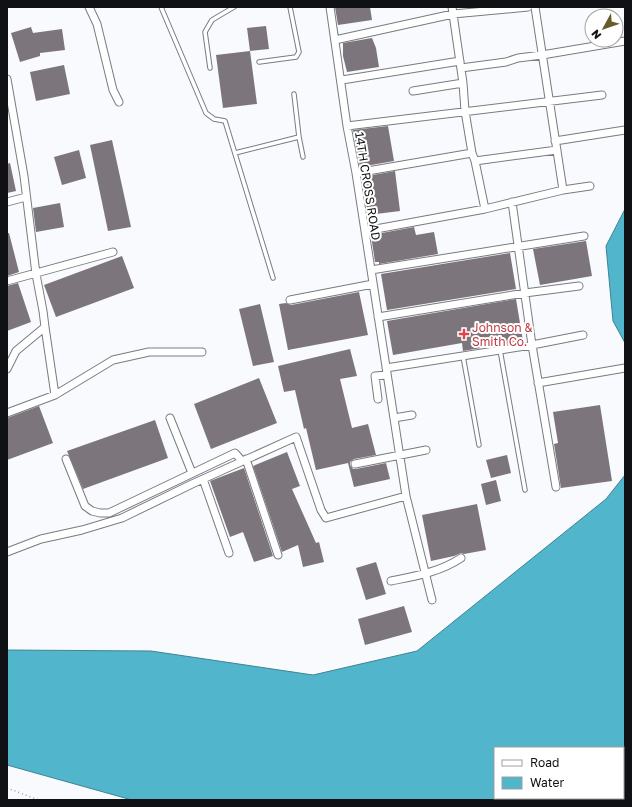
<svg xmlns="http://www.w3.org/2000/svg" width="632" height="807" font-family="'Golos Text',sans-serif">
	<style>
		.water { fill: #51b5cb; stroke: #3e8494; fill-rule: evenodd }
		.building { fill: #7d757c }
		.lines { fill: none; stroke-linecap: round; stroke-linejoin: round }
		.service-casing { stroke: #787b83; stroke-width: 5.5 }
		.minor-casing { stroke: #787b83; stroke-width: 9 }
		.path { stroke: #9d9fa2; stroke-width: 1.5; stroke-dasharray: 1 3; stroke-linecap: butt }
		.service { stroke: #fff; stroke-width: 3.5 }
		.minor { stroke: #fff; stroke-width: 7 }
		.health-dot { fill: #e0444e; stroke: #fff; stroke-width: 1.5 }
		.labels { text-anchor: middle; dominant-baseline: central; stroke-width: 4; stroke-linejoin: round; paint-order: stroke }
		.street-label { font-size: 12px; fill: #101114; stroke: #fff }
		.health-label { font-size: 12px; fill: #be3a42; stroke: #fff; text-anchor: start }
	</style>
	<rect width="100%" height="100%" fill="#f8fafd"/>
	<path class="water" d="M625 209V343L613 321 606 246Z
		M625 475V800H132L7 765V650L151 651 313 675 417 651 606 499ZM495 748H623V798H495Z"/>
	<path class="building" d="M335 7H370L372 20 338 25Z
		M266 26 269 49 250 51 247 28Z
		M31 27 33 33 62 29 65 50 40 53V56L20 62 11 33Z
		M372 38 376 48 379 67 347 72 343 56V43Z
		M250 51 257 104 223 108 216 55Z
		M64 65 70 94 36 101 30 72Z
		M388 126 394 161 360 167 353 130Z
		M112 140 131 227 108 231 90 145Z
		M79 150 86 178 62 185 54 157Z
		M10 163 16 191 7 193V164Z
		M395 171 400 211 368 215 362 177Z
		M60 203 64 227 36 232 33 208Z
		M414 227 416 235 434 232 438 254 379 264V262H375L371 235Z
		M7 233H9L19 272 7 276Z
		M586 241 592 276 540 285 533 249Z
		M510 253 516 289 387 310 381 274Z
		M122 256 134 288 56 317 44 285Z
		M18 283 31 322 7 331V286Z
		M359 292 368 335 288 350 279 304 286 303 291 305Z
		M516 299 523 341 463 351 462 343 393 355 387 321Z
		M260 304 274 362 253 366 239 309Z
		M350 349 357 376 340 379 352 428 368 424 376 455 354 459 350 462V465L353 469H356L386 463 390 479 354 487 348 463 316 470 306 428 304 429 295 390 284 392 278 366Z
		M259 378 277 423 211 449 194 404Z
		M600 405 612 481 561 488 554 444 558 443 553 412Z
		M39 406 53 443 7 460V418Z
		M155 420 168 458 83 489 67 451Z
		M287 452 300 486 292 489 316 543 319 542 324 562 303 567 298 545 282 552 253 466Z
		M507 455 511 473 491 478 486 460Z
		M244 468 273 556 254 562 243 532 230 537 210 481Z
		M496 480 501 501 486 505 481 484Z
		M477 504 486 550 464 554 461 553 454 556 431 561 422 515Z
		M376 562 386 594 366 600 356 568Z
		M404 606 412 632 365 645 358 619Z"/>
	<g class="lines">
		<defs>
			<path id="service" d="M161 7 206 113 214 119 225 121 273 278
				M259 62 296 57 299 52 290 7
				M210 68 205 32 212 20 234 7
				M299 137 303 157
				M235 153 299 137 294 94
				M500 350 525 490
				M463 356 479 445"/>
			<path id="minor" d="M89 7 97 24 113 90 119 102
				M330 7 347 126 356 173 406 496 432 600
				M452 7 463 83 465 111 472 153 475 161 485 209
				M535 7 563 190
				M335 40 453 14 528 7
				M461 68 506 62 518 58 542 55 625 41
				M7 79 24 176 36 274 43 311 45 327 16 351 7 369
				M342 80 460 61
				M413 91 463 83
				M347 126 602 95
				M555 141 625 130
				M475 161 557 150
				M356 173 472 153
				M7 202 26 197
				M512 202 532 345 556 487
				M365 231 485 209 563 190 590 186
				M371 270 584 236
				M7 281 113 252
				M290 300 373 284
				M378 317 525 293 579 286
				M45 327 55 395
				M386 368 532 345 583 335
				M538 383 625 368
				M378 399 375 376 387 375
				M7 413 55 395 113 360 149 352H202
				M170 418 192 473
				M394 418 412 415
				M66 459 85 506 92 511 100 513H109L235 453 242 461
				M246 459 278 555
				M355 464 426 450
				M203 479 229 553
				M7 552 41 539 82 530 122 518 192 484 296 437 321 510 326 518 406 496
				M391 581C416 576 440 572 461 558"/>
		</defs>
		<use href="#service" class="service-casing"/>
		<use href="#minor" class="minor-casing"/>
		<path class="path" d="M7 788 39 800"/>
		<use href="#service" class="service"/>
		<use href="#minor" class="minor"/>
	</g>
	<path class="health-dot" d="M462 328h4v4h4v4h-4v4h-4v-4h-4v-4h4z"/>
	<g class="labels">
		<g class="street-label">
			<text transform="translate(368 186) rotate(81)">14TH CROSS ROAD</text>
		</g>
		<g class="health-label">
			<text x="472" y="327">Johnson &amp;<tspan x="472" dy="14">Smith Co.</tspan></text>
		</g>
	</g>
	<rect width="632" height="807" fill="none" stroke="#101114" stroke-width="16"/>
	<rect x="494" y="747" width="130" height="52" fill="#ffffff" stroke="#9fa0a1"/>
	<rect x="502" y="760" width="20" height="6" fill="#ffffff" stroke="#9fa0a1"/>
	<text x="530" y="767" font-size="12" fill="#101114">Road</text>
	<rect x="502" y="777" width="20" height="12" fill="#51b5cb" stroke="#9fa0a1"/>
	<text x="530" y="787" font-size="12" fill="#101114">Water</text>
	<g transform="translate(604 28) rotate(230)"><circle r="19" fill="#ffffff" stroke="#9fa0a1"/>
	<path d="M0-3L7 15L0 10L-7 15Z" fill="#655e2b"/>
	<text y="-6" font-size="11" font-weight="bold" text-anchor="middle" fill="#101114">N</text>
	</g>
</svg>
